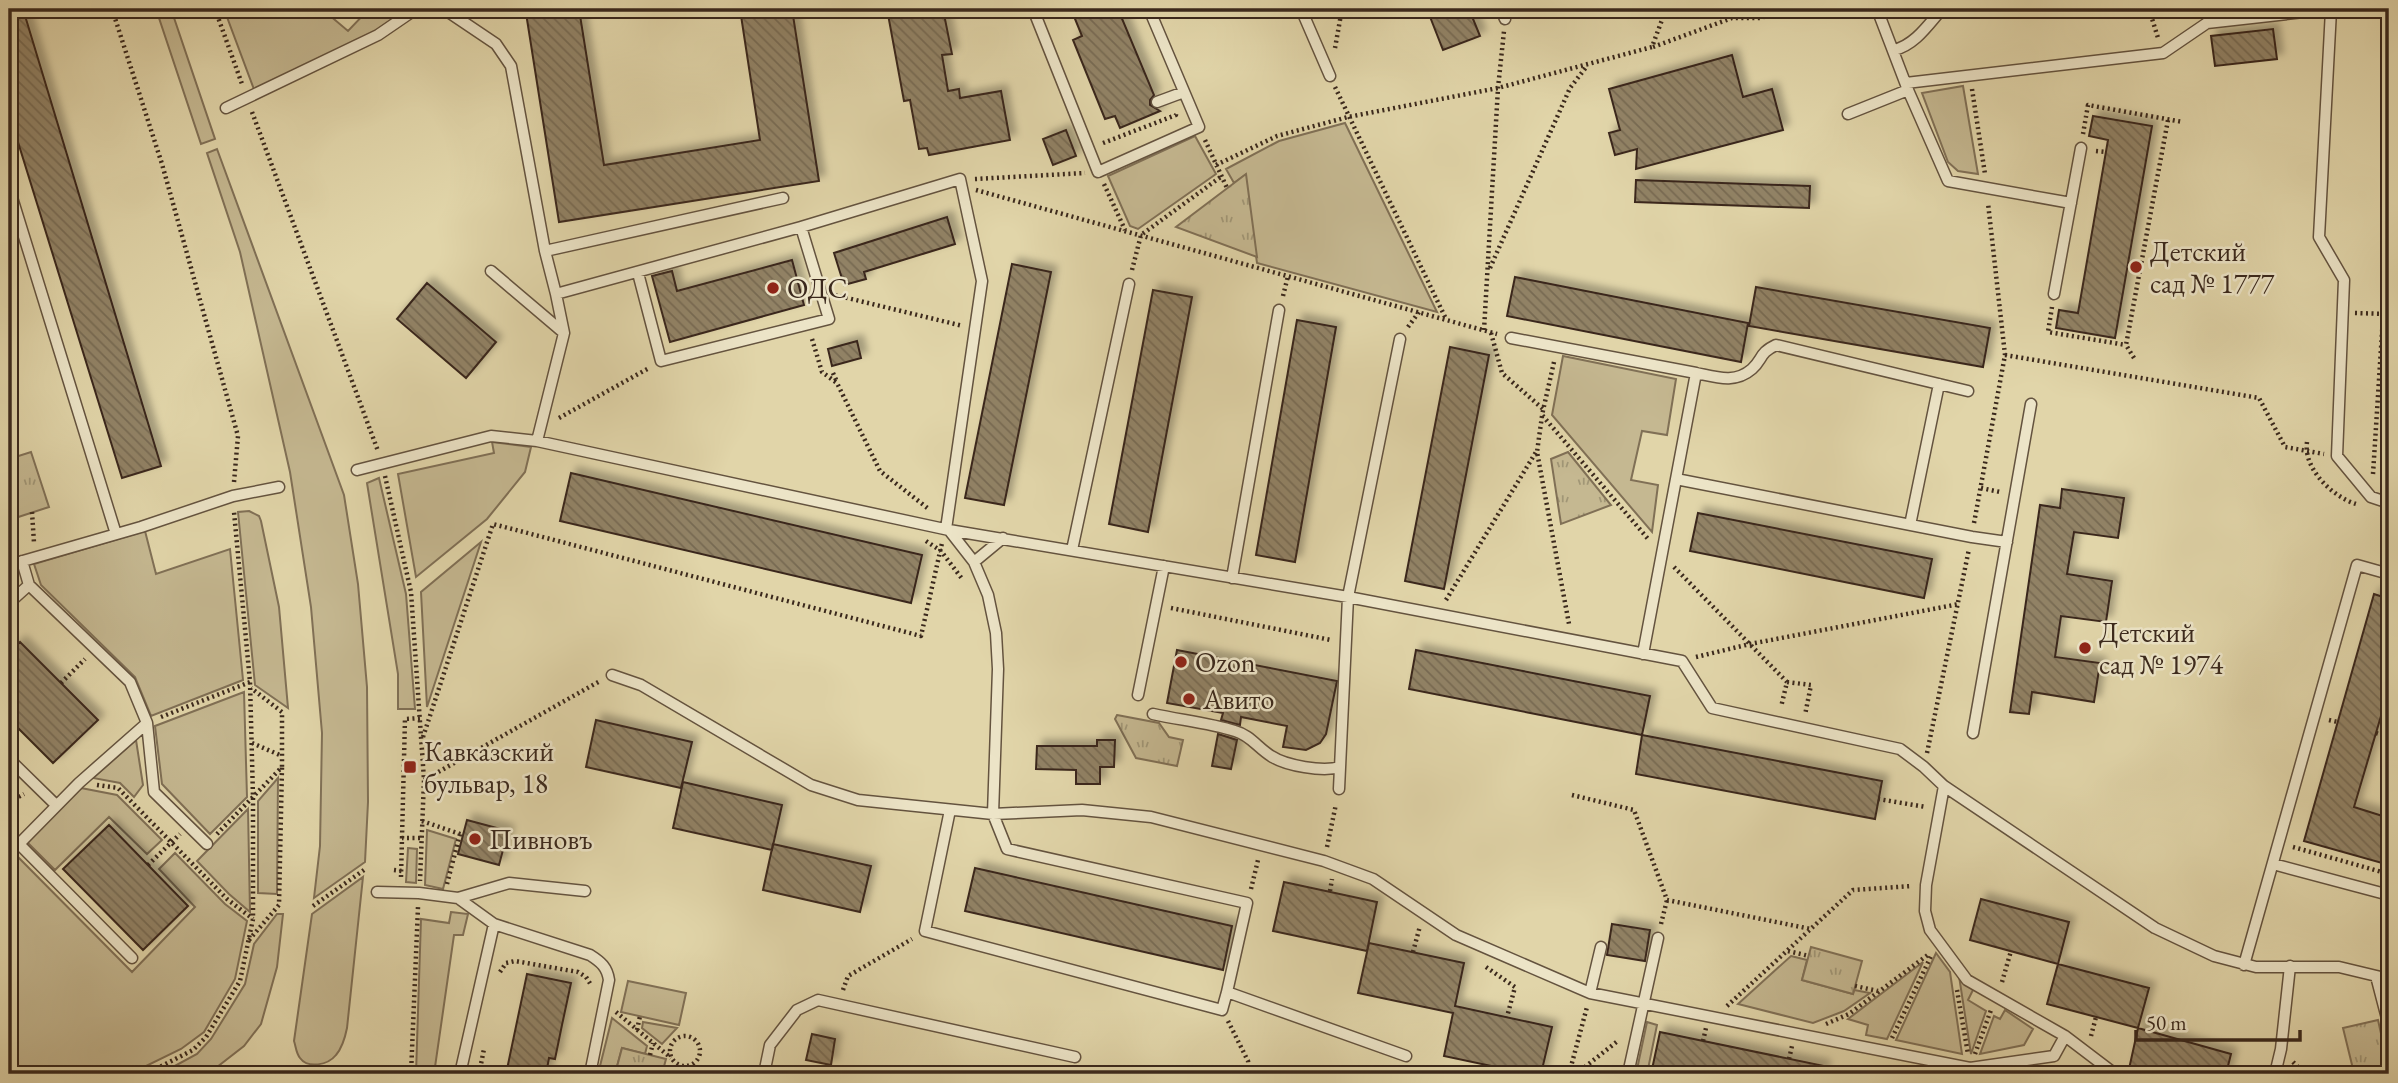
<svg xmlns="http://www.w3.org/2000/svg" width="2398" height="1083" font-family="'EB Garamond',serif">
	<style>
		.green { fill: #c5b891; stroke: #807056; stroke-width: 2 }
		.park { fill: url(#park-tufts); stroke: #807056; stroke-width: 2 }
		.building { fill: url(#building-back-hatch); stroke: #3a281c; stroke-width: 2; filter: url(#shadow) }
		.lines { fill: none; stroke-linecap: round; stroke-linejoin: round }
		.lane-casing { stroke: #64533f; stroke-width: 13 }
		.path { stroke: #3a281c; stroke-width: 4.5; stroke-dasharray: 2 3.5; stroke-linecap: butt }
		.lane { stroke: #ece4c7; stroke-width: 10 }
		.poi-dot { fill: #8f2418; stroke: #ece4c7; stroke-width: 2.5 }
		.labels { text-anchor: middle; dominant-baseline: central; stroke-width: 5; stroke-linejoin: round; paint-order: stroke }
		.poi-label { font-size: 28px; fill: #3a281c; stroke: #ece4c7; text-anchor: start }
	</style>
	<defs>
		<pattern id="park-tufts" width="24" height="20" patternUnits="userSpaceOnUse" patternTransform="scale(1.75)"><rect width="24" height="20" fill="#c5b891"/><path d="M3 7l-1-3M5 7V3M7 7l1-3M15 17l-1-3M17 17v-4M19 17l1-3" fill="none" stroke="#a19676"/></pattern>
		<pattern id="building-back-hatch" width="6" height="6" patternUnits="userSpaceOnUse" patternTransform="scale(1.75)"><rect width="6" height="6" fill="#918265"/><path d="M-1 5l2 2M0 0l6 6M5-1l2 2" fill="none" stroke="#776a52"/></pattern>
		<filter id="shadow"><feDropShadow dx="6" dy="-6" stdDeviation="3.5" flood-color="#0004"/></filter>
	</defs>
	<rect width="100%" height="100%" fill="#e1d5a9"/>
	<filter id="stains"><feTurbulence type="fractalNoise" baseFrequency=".00286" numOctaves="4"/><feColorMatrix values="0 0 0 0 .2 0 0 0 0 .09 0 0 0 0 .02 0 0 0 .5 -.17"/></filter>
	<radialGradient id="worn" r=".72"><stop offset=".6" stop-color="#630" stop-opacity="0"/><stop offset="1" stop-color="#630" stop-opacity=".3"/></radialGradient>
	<path class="green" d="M156 9H171L215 139 201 144Z
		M224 9H322L348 31 369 9H406L377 30 255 92Z
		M1963 86 1978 174 1958 171 1948 162 1922 93Z
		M1345 123 1437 312 1257 263 1245 175 1234 183 1226 169 1279 141Z
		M1195 136 1216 174 1138 229 1130 226 1108 176Z
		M217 149 344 495 358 584 367 687 368 802 365 862 314 898 320 846 322 733 311 607 290 472 240 252 207 153Z
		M1563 356 1676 379 1667 435 1642 431 1631 480 1658 485 1652 532 1552 415Z
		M492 442 531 447 525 472 487 519 416 577 398 474 494 453Z
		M379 478 406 594 415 709H398V674L367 483Z
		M249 511 259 516 261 521 279 607 288 708 255 685 238 512Z
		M145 531 156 574 230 549 243 680 151 716 135 677 41 585 34 564Z
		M481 542 427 707 421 592Z
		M244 692 247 797 210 834 162 784 155 726Z
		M136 740 143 785 134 797 120 783 93 778Z
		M278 778 277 894 258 893V801Z
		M81 788 117 795 162 840 147 854 109 817 55 870 27 842Z
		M248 809 250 912 229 894 197 861Z
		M427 830 456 839 443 889 425 885Z
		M408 848 417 849 416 883 406 882Z
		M175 853 225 904 247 921 235 979 204 1032 181 1049 140 1069 96 1074H9V863L16 855 132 972 195 907 159 869Z
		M363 877 347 1028C345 1038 342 1048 336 1055 328 1065 308 1069 300 1058 296 1053 296 1047 294 1041L312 914Z
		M451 912 468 914 463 935H454L434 1074H416L421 919 449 923Z
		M277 914H283L277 967 261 1024 244 1046 208 1074H160L197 1054 211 1039 245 984 254 944Z
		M1936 953 1950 972 1962 1054 1896 1040Z
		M1791 956 1807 960 1802 980 1853 994 1854 990 1870 993 1844 1011 1813 1023 1738 1004Z
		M1923 962 1887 1039 1866 1035 1868 1025 1848 1019Z
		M1959 976 1973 990 1968 1000 1986 1011 1971 1054Z
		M628 981 686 993 679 1025 621 1012Z
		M2005 1010 2033 1029 2024 1045 1980 1054 1994 1016 2000 1019Z
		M612 1018 647 1046 645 1054 622 1048 615 1074H598Z
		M643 1022 677 1028 662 1044 642 1028Z
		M1647 1022 1657 1025 1647 1074H1636Z"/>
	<path class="park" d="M1246 174 1257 257 1176 227Z
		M31 452 49 507 9 520V459Z
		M1568 452 1611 505 1561 524 1551 459Z
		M1117 715 1159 723 1169 737 1183 740 1177 766 1136 758 1115 719Z
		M1811 947 1862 961 1853 994 1802 980Z
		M2378 1020 2388 1065 2354 1073 2343 1028Z
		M622 1048 666 1059 662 1074H615Z"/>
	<path class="building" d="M9 9H23L161 466 122 478 9 113Z
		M555 9H579L604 165 760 140 740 9H792L819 181 559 222 526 13Z
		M887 9H943L952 54 942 55 948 91 959 89 960 98 1001 91 1010 140 929 155 927 148 919 149 910 100 904 101Z
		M1071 9H1118L1154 95 1150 100V105L1160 111 1120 128 1115 116 1105 119 1073 40 1082 36Z
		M1427 9H1469L1480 36 1443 50Z
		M2273 29 2277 59 2215 66 2211 36Z
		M1732 55 1743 97 1772 89 1783 130 1636 169 1637 149 1615 155 1609 133 1620 130 1609 89Z
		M2093 116 2152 126 2115 338 2056 328 2059 310 2078 313 2108 140 2089 136Z
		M1066 130 1076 156 1053 165 1043 139Z
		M1636 180 1810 186 1809 208 1635 202Z
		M947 217 955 244 864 272 866 279 844 285 834 253Z
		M792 260 804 305 670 342 652 276 672 271 677 291Z
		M1012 264 1051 272 1004 505 965 498Z
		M1515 277 1748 323 1741 362 1507 316Z
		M427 283 496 342 466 378 397 319Z
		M1756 287 1990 328 1983 367 1749 326Z
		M1153 290 1192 297 1148 532 1109 524Z
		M1297 320 1336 327 1295 562 1256 555Z
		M857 341 861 358 832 366 828 349Z
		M1450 347 1489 355 1444 589 1405 581Z
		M571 473 922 555 911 603 560 521Z
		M2062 489 2124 498 2118 538 2074 532 2067 574 2112 581 2106 622 2061 616 2055 657 2100 663 2094 702 2032 692 2029 714 2010 712 2040 505 2060 508Z
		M1698 513 1932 559 1924 598 1690 551Z
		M2374 594 2389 599V689L2354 807 2389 818V865L2304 841Z
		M20 642 98 720 53 763 9 719V653Z
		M1177 650 1337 681 1326 734 1320 743 1306 750 1283 747 1287 726 1241 717 1240 725 1221 720 1223 713 1167 703Z
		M1416 650 1650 696 1642 735 1409 689Z
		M596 720 692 742 681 788 586 767Z
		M1218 734 1237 740 1231 769 1212 766Z
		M1642 735 1882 781 1875 819 1636 774Z
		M1097 740H1115L1114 767H1100V784H1076V770L1036 769 1037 746H1097Z
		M683 782 782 805 772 850 673 828Z
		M467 820 508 831 499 865 458 854Z
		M109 825 188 906 143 950 63 869Z
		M773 844 871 866 860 912 763 890Z
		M975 868 1232 926 1223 970 965 911Z
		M1284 882 1377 902 1367 951 1273 931Z
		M1981 899 2069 922 2058 964 1970 940Z
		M1612 924 1650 930 1645 961 1607 955Z
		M1369 943 1464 963 1455 1006 1552 1027 1541 1074H1529L1444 1056 1453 1013 1358 993Z
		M2058 964 2149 988 2138 1028 2047 1004Z
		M527 974 571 983 562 1025 555 1059 549 1058 546 1074H506Z
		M2138 1028 2231 1054 2226 1074H2148L2129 1069Z
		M1660 1032 1824 1066 1823 1074H1651Z
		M812 1034 835 1039 831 1065 806 1060Z"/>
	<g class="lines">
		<defs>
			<path id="lane" d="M444 9 496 44 511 66 545 251
				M1033 9 1098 172 1199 127 1149 9
				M1301 9 1330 76
				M1501 9 1505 19
				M1877 9 1908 90 1948 181 2071 203
				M2331 10 2319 237 2344 280 2337 456 2371 497 2389 503
				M1894 50C1915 45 1928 25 1942 9
				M1906 83 2163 53 2207 23 2331 9
				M1157 102 1184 92
				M226 108 378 35 416 9
				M1848 114 1908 90
				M9 188 116 534
				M491 271 564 333 537 441
				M638 273 661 361 829 319 801 227
				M556 294 545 251 783 198
				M2054 294 2081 148
				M564 333 556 294 801 227 960 179 982 281 946 529
				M1511 338 1696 373 1643 654
				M1696 373C1716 377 1735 384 1752 369 1763 359 1759 353 1776 345L1968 391
				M357 470 491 436 537 441 949 530 1348 597 1682 661 1712 708 1900 749 1924 767 1944 786 2155 928 2214 956 2256 967H2339L2389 979
				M1676 479 1972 537 2007 542
				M1910 525 1939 384
				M949 530 974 562
				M1003 538 974 562 988 595 996 633 998 669 993 814 1007 849 1247 903 1227 992 1406 1056
				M1072 550 1129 284
				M22 561 29 585 130 682 147 723 154 792 207 844
				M9 565 141 527 233 496 279 487
				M1232 578 1279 310
				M9 603 29 585
				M612 675 641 685 811 785 858 800 993 814 1082 810 1151 817 1324 861 1373 879 1456 935 1590 993 1970 1068
				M1138 695 1164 566
				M1153 714C1180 720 1209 723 1235 731 1250 735 1258 748 1271 756 1286 766 1323 772 1340 767
				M1973 733 2031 404
				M9 759 56 805
				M1944 786 1926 885 1925 911 1930 930 1967 980 2065 1036
				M1339 789 1348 597 1400 339
				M950 810 925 931 1222 1010 1227 992
				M2273 864 2389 895
				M377 892 419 893 458 898 494 924
				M458 898 509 883 585 891
				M132 958 19 844 79 783 147 723
				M2244 965 2357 565 2389 574
				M2376 976 2389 1026
				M1590 993 1601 947
				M1970 1072V1068L2054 1056 2065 1036 2115 1074
				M460 1074 494 924 590 955C601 962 607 967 609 980L590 1074
				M764 1074 770 1045 797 1010 818 1000 1075 1057
				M1628 1074 1658 938
				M2275 1074 2281 1049 2290 966"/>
		</defs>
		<use href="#lane" class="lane-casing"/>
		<path class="path" d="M112 9 162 164 238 436 234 482
			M215 9 242 84
			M2149 9 2158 38
			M1653 47 1732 18H1760L1791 9
			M1335 48 1342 9
			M1335 87 1446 319
			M1972 89 1985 174
			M252 112 378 451
			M2083 134 2088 105 2183 122
			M1205 140 1227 188
			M1103 143 1176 115V113
			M2096 151 2106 152
			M1216 165 1277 136 1348 117 1498 88 1652 47 1666 9
			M975 179 1085 173
			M1104 184 1125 230
			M976 190 1497 334
			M1490 268 1570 88 1587 66
			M1132 270 1141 235 1222 176
			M835 295 963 326
			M1283 296 1288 276
			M2052 307 2048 332 2126 345
			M2355 313 2389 314
			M1408 327 1419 312
			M1484 330 1498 88 1504 31
			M1491 333 1502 373 1543 409
			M812 339 822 372 837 383 880 471 930 510
			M2005 355 2259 398 2285 447 2324 454
			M2134 358 2126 345 2168 120
			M1554 362 1542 415 1649 540
			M833 373 837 382
			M1542 416 1537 452 1569 624
			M559 418 649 368
			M2307 442C2303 469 2333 497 2356 504
			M2373 474 2389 223
			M385 476 411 592 424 780 420 881
			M1981 488 2000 492
			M32 512 34 543
			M1974 523 2005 355 1988 203
			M926 541 941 551 963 580
			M1674 567 1787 682 1781 707
			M1446 600 1536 452
			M1171 608 1331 640
			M1696 657 1750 644 1959 604
			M1787 682 1811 685 1805 715
			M61 683 85 659
			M161 717 250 682
			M2329 720 2338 722
			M2376 733 2388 737
			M423 737 493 524 921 636 942 543
			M252 743 282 756
			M1927 753 1969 549
			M424 780 600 681
			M97 785 118 788 227 899 253 919
			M1572 795 1634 810 1667 900 1811 929
			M1878 799 1926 807
			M9 802 24 794
			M422 821 463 835
			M217 834 282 767V712L251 688
			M402 838 405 719 421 718
			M1327 847 1336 804
			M2293 847 2389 874
			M148 865 180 834
			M394 870 402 871
			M401 877 402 838H422
			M447 884 460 834
			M1251 889 1258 860
			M1330 891 1332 879
			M313 906 364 870
			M1661 924 1667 900
			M249 940 279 905 282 767
			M1788 951 1809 956
			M1413 952 1420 926
			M1486 967 1515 987 1507 1017
			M500 972 506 963 515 961 578 972 586 977 591 985
			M2002 982 2011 951
			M1855 986 1878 991
			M843 990 848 976 912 939
			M1957 990 1968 1054
			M1727 1006 1853 890 1911 886
			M616 1012 671 1058
			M1228 1021 1248 1061 1250 1074
			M1826 1024 1849 1014 1929 954
			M637 1030 640 1016
			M670 1051a15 15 0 1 1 30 0a15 15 0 1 1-30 0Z
			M2091 1036 2096 1017
			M1892 1038 1932 954
			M1703 1041 1706 1028
			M2385 1051 2389 1050
			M1975 1054 1991 1010
			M650 1055 653 1043
			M1789 1059 1792 1046
			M2293 1062 2305 1074
			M146 1074 193 1050 206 1037 240 981 253 919V797L250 682 234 512
			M411 1074 418 907
			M479 1074 484 1049
			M680 1074 682 1066
			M1569 1074 1587 1007
			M1576 1074 1619 1040"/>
		<use href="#lane" class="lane"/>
	</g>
	<g class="poi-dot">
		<circle cx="2136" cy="267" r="7"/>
		<circle cx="773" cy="288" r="7"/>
		<circle cx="2085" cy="648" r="7"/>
		<circle cx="1181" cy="662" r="7"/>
		<circle cx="1189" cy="699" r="7"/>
		<rect x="403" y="760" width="14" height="14" rx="3.5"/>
		<circle cx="475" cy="839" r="7"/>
	</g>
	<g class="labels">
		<g class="poi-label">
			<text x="2150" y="251">Детский<tspan x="2150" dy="32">сад № 1777</tspan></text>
			<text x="787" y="288">ОДС</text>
			<text x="2099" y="632">Детский<tspan x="2099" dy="32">сад № 1974</tspan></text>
			<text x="1195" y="662">Ozon</text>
			<text x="1203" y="699">Авито</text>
			<text x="424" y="751">Кавказский<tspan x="424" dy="32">бульвар, 18</tspan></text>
			<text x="489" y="839">Пивновъ</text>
		</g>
	</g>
	<rect width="2398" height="1083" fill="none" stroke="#e1d5a9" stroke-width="35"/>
	<rect x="10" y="10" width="2377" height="1062" fill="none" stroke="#3a281c" stroke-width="3.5"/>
	<rect x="18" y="18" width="2363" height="1048" fill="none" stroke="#3a281c" stroke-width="2"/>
	<path d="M2136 1030v10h164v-10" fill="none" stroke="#3a281c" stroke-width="3.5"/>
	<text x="2146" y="1030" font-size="21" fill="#3a281c" stroke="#ece4c7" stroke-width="5" paint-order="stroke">50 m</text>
	<rect width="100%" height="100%" filter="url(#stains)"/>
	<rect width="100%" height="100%" fill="url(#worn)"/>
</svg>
